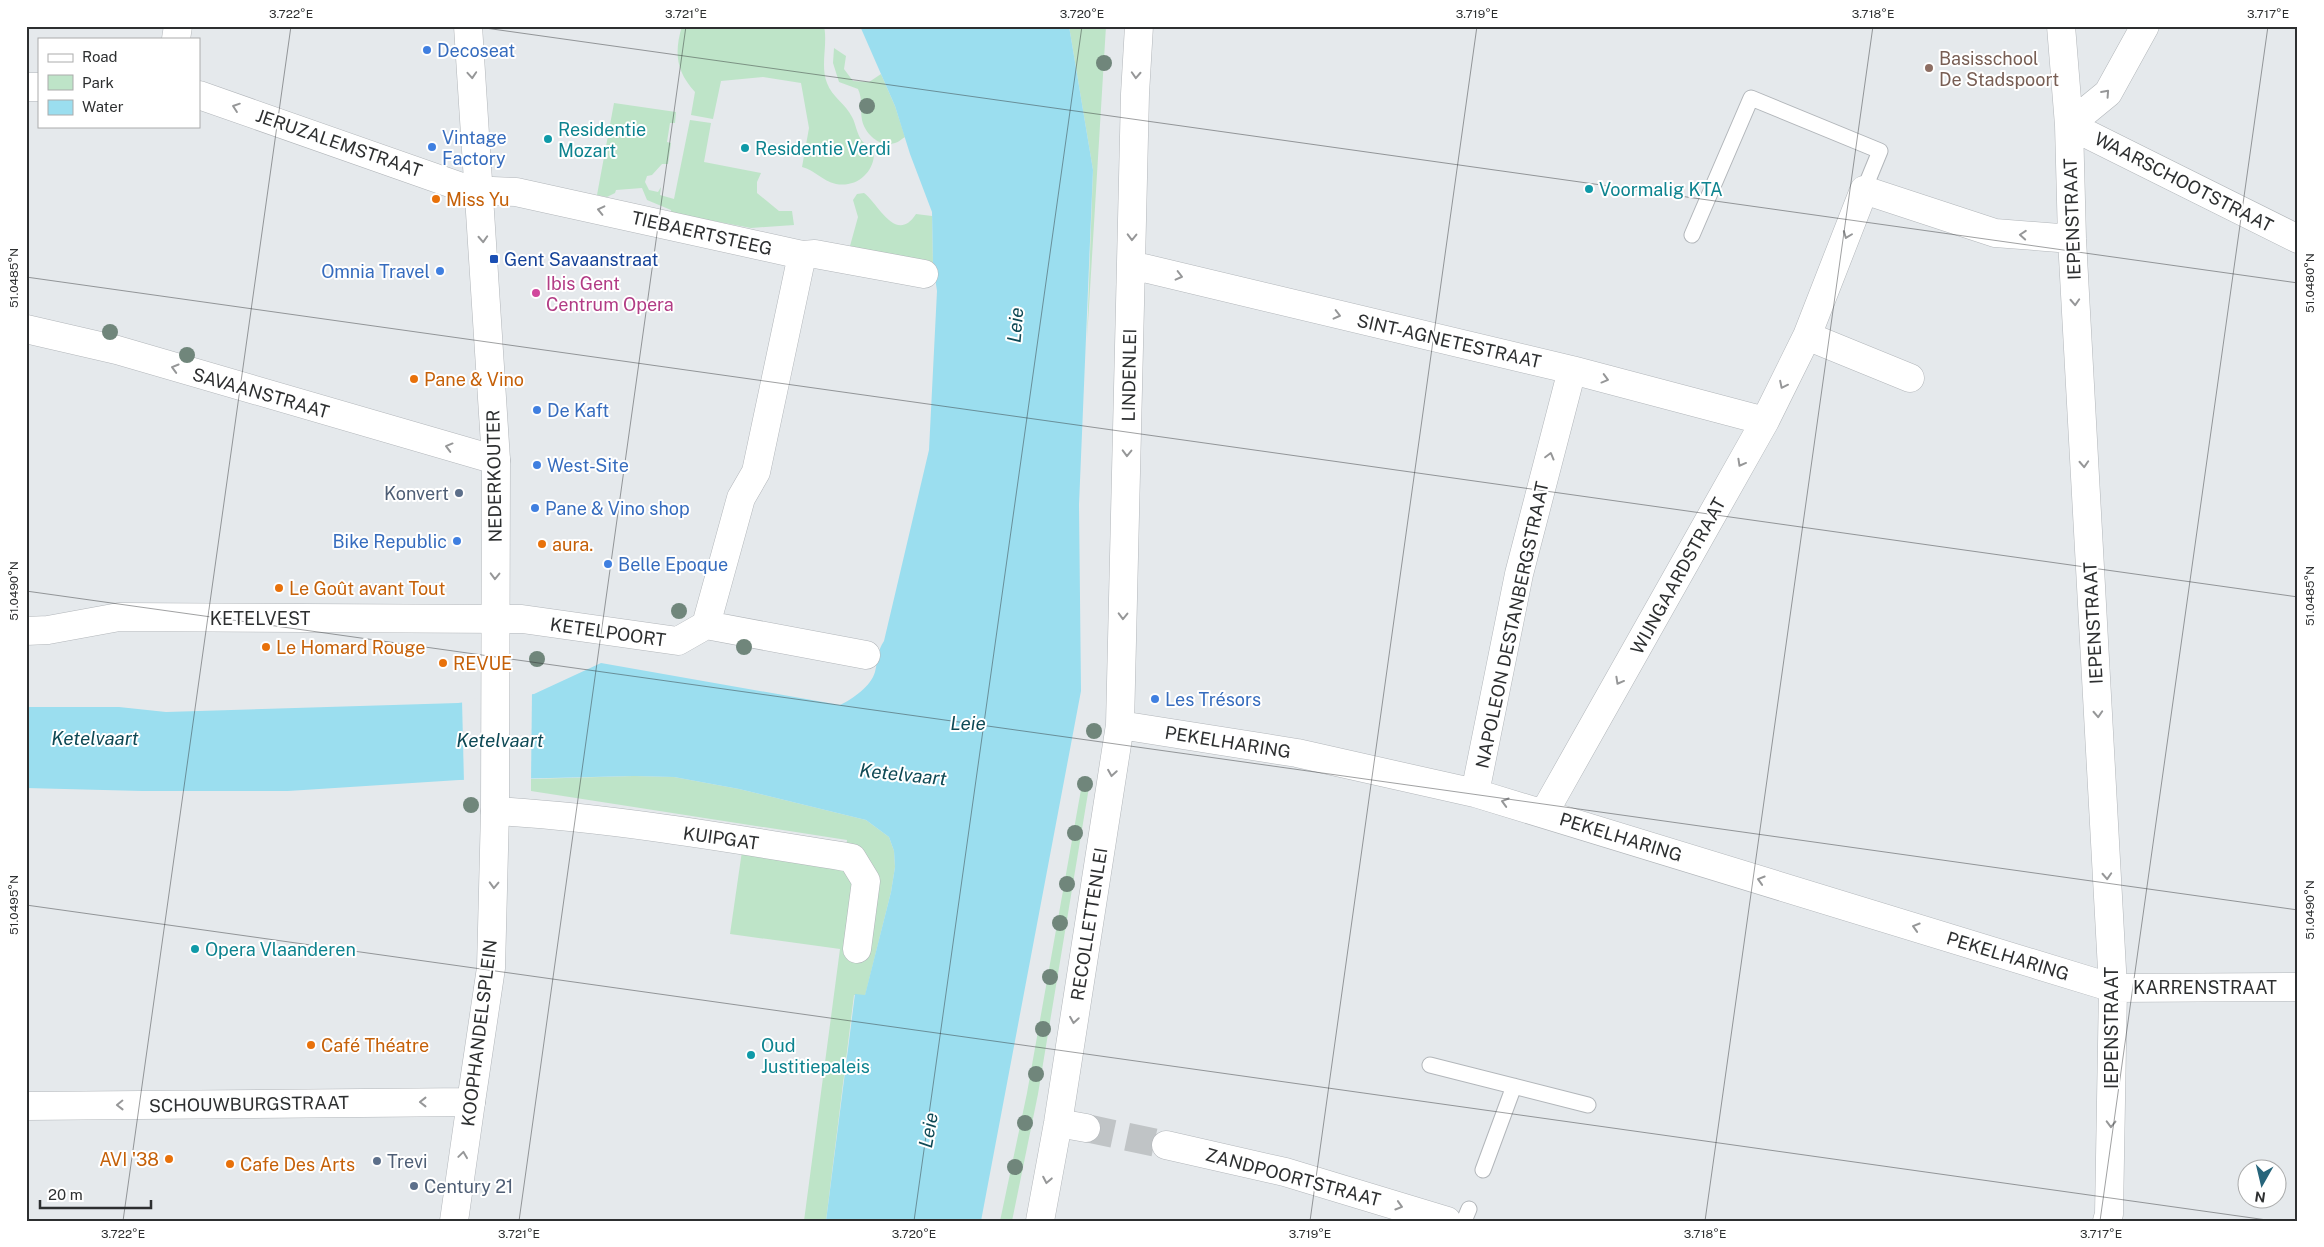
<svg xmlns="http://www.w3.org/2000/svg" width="2324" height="1247" font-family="'Public Sans',sans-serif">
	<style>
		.green { fill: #bee4c8 }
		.water { fill: #9bdeef }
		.pier { fill: #e5e9ec }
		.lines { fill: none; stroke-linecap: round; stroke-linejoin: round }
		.street-tunnel { stroke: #c0c4c6; stroke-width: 28; stroke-dasharray: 28 14; stroke-linecap: butt }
		.lane-casing { stroke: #b2b6ba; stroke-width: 17 }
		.street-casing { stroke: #b2b6ba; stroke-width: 29 }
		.secondary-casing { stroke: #b2b6ba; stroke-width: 29 }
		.lane { stroke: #fff; stroke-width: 15 }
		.street { stroke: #fff; stroke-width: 28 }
		.secondary { stroke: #fff; stroke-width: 28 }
		.tree { fill: #70867b }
		.oneway { stroke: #969798 }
		.ticks { fill: none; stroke: #2d2f30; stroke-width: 1; stroke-opacity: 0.45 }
		.shop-dot { fill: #3f7fe0; stroke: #fff; stroke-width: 2 }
		.education-dot { fill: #8d6e63; stroke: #fff; stroke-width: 2 }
		.culture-dot { fill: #0f9aa8; stroke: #fff; stroke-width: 2 }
		.food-dot { fill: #e8710a; stroke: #fff; stroke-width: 2 }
		.transit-dot { fill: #1a4fb4; stroke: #fff; stroke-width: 2 }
		.hotel-dot { fill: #d1479c; stroke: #fff; stroke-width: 2 }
		.service-dot { fill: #5c6f8a; stroke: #fff; stroke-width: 2 }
		.labels { text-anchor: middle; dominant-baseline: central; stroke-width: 4; stroke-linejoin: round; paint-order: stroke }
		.shop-label { font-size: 18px; fill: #366cbe; stroke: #fff; text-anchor: start }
		.education-label { font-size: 18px; fill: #785e54; stroke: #fff; text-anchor: start }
		.culture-label { font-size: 18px; fill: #0d838f; stroke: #fff; text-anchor: start }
		.street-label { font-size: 18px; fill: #2d2f30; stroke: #fff }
		.food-label { font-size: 18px; fill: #c56008; stroke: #fff; text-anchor: start }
		.transit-label { font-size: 18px; fill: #164399; stroke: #fff; text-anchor: start }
		.hotel-label { font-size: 18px; fill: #b23c85; stroke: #fff; text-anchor: start }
		.service-label { font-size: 18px; fill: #4e5e75; stroke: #fff; text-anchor: start }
		.water-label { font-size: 19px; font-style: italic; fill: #0e4955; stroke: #fff }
		.neatline { fill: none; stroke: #2d2f30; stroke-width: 2 }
		.ticks-label { font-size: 12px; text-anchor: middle; fill: #2d2f30 }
	</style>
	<rect width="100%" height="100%" fill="#e5e9ec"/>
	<path class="green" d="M682 26H824C828 45 820 65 827 83 832 97 846 104 852 117 856 124 857 136 863 142 865 144 868 144 870 145 878 154 872 169 864 176 857 183 846 186 836 184 822 181 815 170 802 167L809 128 801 83 763 77 721 81 713 119 691 115 695 92C676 71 674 53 682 26Z
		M1069 26H1106L1087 339 1093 170Z
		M834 48 846 56 844 69 853 81 869 82 881 74 895 106 905 137C901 139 899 142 895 143 880 148 865 134 862 120 860 109 863 100 858 89L839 82 833 63Z
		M614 103 676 112 675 123H670L667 142 671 143 668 164H662L652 175 647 176 645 182 649 190 658 192 661 187 660 195 674 199 690 120 711 123 704 162 761 173 757 182V193L779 211H792L794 225 751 228 671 213V210L647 200 642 188 616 190 615 193 607 197 597 195Z
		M864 193C878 203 896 245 916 214L932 216 933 264 850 246 858 217 853 200 857 194Z
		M634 776 674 777 739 789 866 820 889 837 894 851 895 867 891 892 865 996 854 995 826 1221H804L840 949 730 934 742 851 844 866 847 840 531 791V779Z
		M1090 781 1038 1094 1012 1221H1000L1027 1093 1082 784Z"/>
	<path class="water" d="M860 26H1069L1093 170 1079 505 1081 691 981 1221H826L855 994 865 995 891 892 895 867 894 851 889 837 866 820 739 789 674 777 634 776 459 780 288 791H142L26 788V707H119L166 712 458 703 534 694 601 663 840 705C853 699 871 686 875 672 878 660 877 651 884 641L929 450 937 291 933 264 932 212 910 154 895 106Z"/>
	<path class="pier" d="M532 692 531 781 464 783 462 700Z"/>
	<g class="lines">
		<path class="street-tunnel" d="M1086 1128 1166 1145"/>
		<defs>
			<path id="lane" d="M1692 235 1751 98 1880 151 1864 190
				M1430 1065 1588 1105
				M1483 1170 1514 1086
				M1464 1221 1469 1209"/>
			<path id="street" d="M2061 26 2069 125 2072 239 2113 988 2109 1214 2107 1221
				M2145 26 2108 93 2069 125 2298 239
				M176 39 178 26
				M26 87H39
				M199 95 470 190 516 192 802 255 815 254 924 274
				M1131 265 1572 370 1765 421
				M26 329 117 350 496 460
				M1807 336 1910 378
				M706 625 741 498 756 472 802 255
				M26 631 48 630 119 617 522 619 678 641 706 625 866 655
				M1120 725 1297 753 1475 793 2113 988 2298 987
				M1475 793 1519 574 1572 370
				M495 811C615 818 734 839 852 858L866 881 857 949
				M1544 813 1765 421 1807 336 1864 190 1995 233 2072 239
				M1058 1123 1086 1128
				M1166 1145 1285 1172 1447 1221
				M454 1221 471 1102
				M1040 1221 1058 1123 1120 725 1135 94 1139 26"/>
			<path id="secondary" d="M26 1106 471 1102 491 968 495 811 496 460 468 26"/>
		</defs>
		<use href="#lane" class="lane-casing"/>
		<use href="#street" class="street-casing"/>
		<use href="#secondary" class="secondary-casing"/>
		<use href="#lane" class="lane"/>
		<use href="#street" class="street"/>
		<use href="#secondary" class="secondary"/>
	</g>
	<g class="tree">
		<circle cx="1104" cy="63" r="8"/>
		<circle cx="867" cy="106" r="8"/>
		<circle cx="110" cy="332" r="8"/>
		<circle cx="187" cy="355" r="8"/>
		<circle cx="679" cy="611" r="8"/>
		<circle cx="744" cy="647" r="8"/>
		<circle cx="537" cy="659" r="8"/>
		<circle cx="1094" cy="731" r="8"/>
		<circle cx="1085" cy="784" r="8"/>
		<circle cx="471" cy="805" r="8"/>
		<circle cx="1075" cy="833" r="8"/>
		<circle cx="1067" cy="884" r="8"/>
		<circle cx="1060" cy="923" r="8"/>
		<circle cx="1050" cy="977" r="8"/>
		<circle cx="1043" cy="1029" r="8"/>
		<circle cx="1036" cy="1074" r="8"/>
		<circle cx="1025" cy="1123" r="8"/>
		<circle cx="1015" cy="1167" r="8"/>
	</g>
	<defs><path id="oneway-chevron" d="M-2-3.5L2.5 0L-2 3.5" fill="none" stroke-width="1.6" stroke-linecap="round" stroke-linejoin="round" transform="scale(1.25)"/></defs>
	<g class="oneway">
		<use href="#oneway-chevron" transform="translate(472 75) rotate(86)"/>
		<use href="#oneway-chevron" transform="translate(1136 75) rotate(93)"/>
		<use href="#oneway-chevron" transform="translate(2106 93) rotate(-48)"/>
		<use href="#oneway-chevron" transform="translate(236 107) rotate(-161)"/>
		<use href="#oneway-chevron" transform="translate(601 210) rotate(-167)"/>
		<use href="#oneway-chevron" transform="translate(1847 235) rotate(111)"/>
		<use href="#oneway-chevron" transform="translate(2023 235) rotate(-176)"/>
		<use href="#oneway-chevron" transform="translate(1132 237) rotate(91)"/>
		<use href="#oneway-chevron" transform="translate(483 239) rotate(87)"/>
		<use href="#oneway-chevron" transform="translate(1179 276) rotate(14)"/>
		<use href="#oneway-chevron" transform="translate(2075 302) rotate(87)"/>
		<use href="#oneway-chevron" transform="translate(1337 315) rotate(14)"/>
		<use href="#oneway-chevron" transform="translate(175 368) rotate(-164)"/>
		<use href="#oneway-chevron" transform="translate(1605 379) rotate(15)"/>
		<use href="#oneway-chevron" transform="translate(1783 385) rotate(116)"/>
		<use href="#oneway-chevron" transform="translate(449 447) rotate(-165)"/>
		<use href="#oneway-chevron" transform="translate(1127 453) rotate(91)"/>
		<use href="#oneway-chevron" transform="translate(1550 456) rotate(-75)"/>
		<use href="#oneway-chevron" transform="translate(1741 463) rotate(119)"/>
		<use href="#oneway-chevron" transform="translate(2084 464) rotate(87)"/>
		<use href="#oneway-chevron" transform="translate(495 576) rotate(91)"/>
		<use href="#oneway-chevron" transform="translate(1123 616) rotate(91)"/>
		<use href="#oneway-chevron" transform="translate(1619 681) rotate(119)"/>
		<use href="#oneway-chevron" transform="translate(2098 714) rotate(87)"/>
		<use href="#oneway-chevron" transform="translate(1112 773) rotate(99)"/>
		<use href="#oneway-chevron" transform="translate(1505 802) rotate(-164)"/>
		<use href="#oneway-chevron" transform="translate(2107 876) rotate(87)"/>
		<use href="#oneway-chevron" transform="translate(1761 880) rotate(-163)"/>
		<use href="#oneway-chevron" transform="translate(494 885) rotate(92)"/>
		<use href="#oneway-chevron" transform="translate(1916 927) rotate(-163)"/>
		<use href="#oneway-chevron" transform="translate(1074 1020) rotate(99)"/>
		<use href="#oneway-chevron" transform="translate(423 1102) rotate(180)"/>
		<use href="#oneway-chevron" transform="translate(120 1105) rotate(179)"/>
		<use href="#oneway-chevron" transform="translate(2111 1124) rotate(91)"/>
		<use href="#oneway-chevron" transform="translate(463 1155) rotate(-82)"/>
		<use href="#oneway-chevron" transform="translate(1047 1180) rotate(101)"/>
		<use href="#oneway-chevron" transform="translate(1399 1206) rotate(17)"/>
	</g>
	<path class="ticks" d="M471 26 2298 283M26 277 2298 597M26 591 2298 910M26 905 2274 1221M26 1219 42 1221M123 1221 291 26M519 1221 686 26M914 1221 1082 26M1310 1221 1477 26M1705 1221 1873 26M2100 1221 2268 26"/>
	<g class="shop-dot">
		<circle cx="427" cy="50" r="5"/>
		<circle cx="432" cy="147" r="5"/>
		<circle cx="440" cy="271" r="5"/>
		<circle cx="537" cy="410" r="5"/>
		<circle cx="537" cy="465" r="5"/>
		<circle cx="535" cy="508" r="5"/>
		<circle cx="457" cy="541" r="5"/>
		<circle cx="608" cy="564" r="5"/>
		<circle cx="1155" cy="699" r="5"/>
	</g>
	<circle class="education-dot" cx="1929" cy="68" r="5"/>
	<g class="culture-dot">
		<circle cx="548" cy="139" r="5"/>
		<circle cx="745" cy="148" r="5"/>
		<circle cx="1589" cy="189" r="5"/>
		<circle cx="195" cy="949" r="5"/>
		<circle cx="751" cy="1055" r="5"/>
	</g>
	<g class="food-dot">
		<circle cx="436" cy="199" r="5"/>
		<circle cx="414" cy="379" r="5"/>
		<circle cx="542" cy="544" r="5"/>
		<circle cx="279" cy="588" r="5"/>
		<circle cx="266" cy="647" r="5"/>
		<circle cx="443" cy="663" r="5"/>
		<circle cx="311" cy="1045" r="5"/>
		<circle cx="169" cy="1159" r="5"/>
		<circle cx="230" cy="1164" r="5"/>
	</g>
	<rect class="transit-dot" x="489" y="254" width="10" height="10" rx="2.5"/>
	<circle class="hotel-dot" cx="536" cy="293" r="5"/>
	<g class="service-dot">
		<circle cx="459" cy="493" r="5"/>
		<circle cx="377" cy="1161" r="5"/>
		<circle cx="414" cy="1186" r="5"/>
	</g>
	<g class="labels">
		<g class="shop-label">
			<text x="437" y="50">Decoseat</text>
			<text x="442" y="137">Vintage<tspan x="442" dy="21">Factory</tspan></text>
			<text x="430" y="271" text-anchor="end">Omnia Travel</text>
			<text x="547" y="410">De Kaft</text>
			<text x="547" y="465">West-Site</text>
			<text x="545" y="508">Pane &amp; Vino shop</text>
			<text x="447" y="541" text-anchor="end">Bike Republic</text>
			<text x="618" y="564">Belle Epoque</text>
			<text x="1165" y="699">Les Trésors</text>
		</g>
		<g class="education-label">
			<text x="1939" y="58">Basisschool<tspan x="1939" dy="21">De Stadspoort</tspan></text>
		</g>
		<g class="culture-label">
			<text x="558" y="129">Residentie<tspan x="558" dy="21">Mozart</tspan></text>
			<text x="755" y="148">Residentie Verdi</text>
			<text x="1599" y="189">Voormalig KTA</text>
			<text x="205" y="949">Opera Vlaanderen</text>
			<text x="761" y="1045">Oud<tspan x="761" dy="21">Justitiepaleis</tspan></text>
		</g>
		<g class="street-label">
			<text transform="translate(339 143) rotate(19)">JERUZALEMSTRAAT</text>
			<text transform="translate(2184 182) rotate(27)">WAARSCHOOTSTRAAT</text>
			<text transform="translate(2072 219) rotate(-92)">IEPENSTRAAT</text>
			<text transform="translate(702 233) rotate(13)">TIEBAERTSTEEG</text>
			<text transform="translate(1449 341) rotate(13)">SINT-AGNETESTRAAT</text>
			<text transform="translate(1129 375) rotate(-89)">LINDENLEI</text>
			<text transform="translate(261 393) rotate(16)">SAVAANSTRAAT</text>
			<text transform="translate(494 476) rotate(-91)">NEDERKOUTER</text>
			<text transform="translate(1678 576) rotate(-61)">WIJNGAARDSTRAAT</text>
			<text x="260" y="618">KETELVEST</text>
			<text transform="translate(2093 623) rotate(-93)">IEPENSTRAAT</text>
			<text transform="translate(1512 625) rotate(-78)">NAPOLEON DESTANBERGSTRAAT</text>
			<text transform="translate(608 632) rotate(8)">KETELPOORT</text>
			<text transform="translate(1228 742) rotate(9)">PEKELHARING</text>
			<text transform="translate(1621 837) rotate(17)">PEKELHARING</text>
			<text transform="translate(721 838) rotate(8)">KUIPGAT</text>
			<text transform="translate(1089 924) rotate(-81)">RECOLLETTENLEI</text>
			<text transform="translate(2008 956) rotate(17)">PEKELHARING</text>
			<text x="2205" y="987">KARRENSTRAAT</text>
			<text transform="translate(2111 1028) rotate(-90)">IEPENSTRAAT</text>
			<text transform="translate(479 1033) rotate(-83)">KOOPHANDELSPLEIN</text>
			<text transform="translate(249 1104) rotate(-1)">SCHOUWBURGSTRAAT</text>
			<text transform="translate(1293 1177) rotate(15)">ZANDPOORTSTRAAT</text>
		</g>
		<g class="food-label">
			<text x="446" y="199">Miss Yu</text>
			<text x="424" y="379">Pane &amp; Vino</text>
			<text x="552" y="544">aura.</text>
			<text x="289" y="588">Le Goût avant Tout</text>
			<text x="276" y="647">Le Homard Rouge</text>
			<text x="453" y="663">REVUE</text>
			<text x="321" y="1045">Café Théatre</text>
			<text x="159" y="1159" text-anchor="end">AVI '38</text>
			<text x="240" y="1164">Cafe Des Arts</text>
		</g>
		<g class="transit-label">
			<text x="504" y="259">Gent Savaanstraat</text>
		</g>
		<g class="hotel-label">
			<text x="546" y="283">Ibis Gent<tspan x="546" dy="21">Centrum Opera</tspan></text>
		</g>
		<g class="service-label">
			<text x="449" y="493" text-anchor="end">Konvert</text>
			<text x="387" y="1161">Trevi</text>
			<text x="424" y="1186">Century 21</text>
		</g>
		<g class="water-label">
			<text transform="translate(1015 325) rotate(-85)">Leie</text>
			<text x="968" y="723">Leie</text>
			<text x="95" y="738">Ketelvaart</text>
			<text x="500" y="740">Ketelvaart</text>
			<text transform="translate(903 774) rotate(6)">Ketelvaart</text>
			<text transform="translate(928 1130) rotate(-80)">Leie</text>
		</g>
	</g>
	<rect width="2324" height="1247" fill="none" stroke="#ffffff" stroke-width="55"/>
	<rect x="38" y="38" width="162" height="90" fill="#ffffff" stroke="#abacac"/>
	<rect x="48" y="54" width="25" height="8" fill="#ffffff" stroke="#abacac"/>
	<text x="82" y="62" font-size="15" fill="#2d2f30">Road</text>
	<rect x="48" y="75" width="25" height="15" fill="#bee4c8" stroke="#abacac"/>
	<text x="82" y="88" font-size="15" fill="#2d2f30">Park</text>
	<rect x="48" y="100" width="25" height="15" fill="#9bdeef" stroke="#abacac"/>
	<text x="82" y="112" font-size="15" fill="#2d2f30">Water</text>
	<g transform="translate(2262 1184) rotate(188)"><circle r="24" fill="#ffffff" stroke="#abacac"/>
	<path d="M0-4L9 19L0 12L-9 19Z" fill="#27657b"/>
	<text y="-8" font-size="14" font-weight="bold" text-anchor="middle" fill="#2d2f30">N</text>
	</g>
	<path d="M40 1200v8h111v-8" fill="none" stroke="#2d2f30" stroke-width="2.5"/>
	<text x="48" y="1200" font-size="15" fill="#2d2f30" stroke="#ffffff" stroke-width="4" paint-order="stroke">20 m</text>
	<rect x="28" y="28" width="2268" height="1192" class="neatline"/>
	<g class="ticks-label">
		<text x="291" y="18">3.722°E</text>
		<text x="686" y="18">3.721°E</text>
		<text x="1082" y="18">3.720°E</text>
		<text x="1477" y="18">3.719°E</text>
		<text x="1873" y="18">3.718°E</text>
		<text x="2268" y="18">3.717°E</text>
		<text transform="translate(14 278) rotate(-90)" y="4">51.0485°N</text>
		<text transform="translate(2310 283) rotate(-90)" y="4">51.0480°N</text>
		<text transform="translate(14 591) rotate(-90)" y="4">51.0490°N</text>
		<text transform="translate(2310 596) rotate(-90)" y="4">51.0485°N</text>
		<text transform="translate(14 905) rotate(-90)" y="4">51.0495°N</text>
		<text transform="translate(2310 910) rotate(-90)" y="4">51.0490°N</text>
		<text x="123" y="1238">3.722°E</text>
		<text x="519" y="1238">3.721°E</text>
		<text x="914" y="1238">3.720°E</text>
		<text x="1310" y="1238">3.719°E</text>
		<text x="1705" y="1238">3.718°E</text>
		<text x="2101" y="1238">3.717°E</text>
	</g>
</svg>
